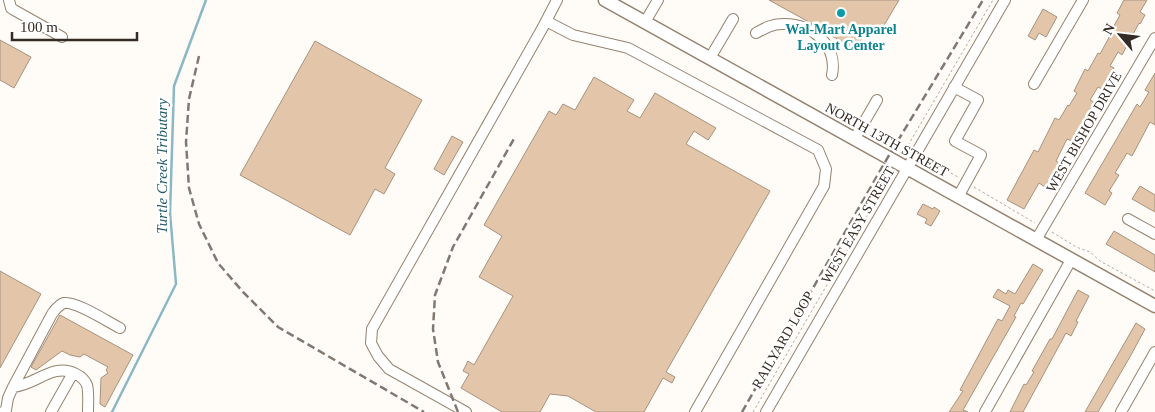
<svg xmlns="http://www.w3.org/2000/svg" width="1155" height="412" font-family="Georgia,serif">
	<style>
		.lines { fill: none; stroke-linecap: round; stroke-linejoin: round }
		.stream { stroke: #8cb7c5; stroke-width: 2.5 }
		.building { fill: #e3c6aa; stroke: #a7927f }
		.minor-casing { stroke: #96826e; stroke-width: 12 }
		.major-casing { stroke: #96826e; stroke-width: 15 }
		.path { stroke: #b0aaa4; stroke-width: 1; stroke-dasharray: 2.5 2.5; stroke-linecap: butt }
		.minor { stroke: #fff; stroke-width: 10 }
		.major { stroke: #fff; stroke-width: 12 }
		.rail { stroke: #807972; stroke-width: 2.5; stroke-dasharray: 8 4; stroke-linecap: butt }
		.culture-dot { fill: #0f9aa8; stroke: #fff; stroke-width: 2 }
		.labels { text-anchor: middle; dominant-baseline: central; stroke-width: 5; stroke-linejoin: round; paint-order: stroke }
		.culture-label { font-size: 14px; font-weight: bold; fill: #0d838f; stroke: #fff }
		.street-label { font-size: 14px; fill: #342c24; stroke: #fff }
		.water-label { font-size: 15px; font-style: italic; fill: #1e5867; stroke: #fff }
	</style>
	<rect width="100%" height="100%" fill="#fffbf6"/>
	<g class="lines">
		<path class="stream" d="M112 412 176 284 170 213 174 86 206 0"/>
	</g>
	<path class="building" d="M769 0H899L880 32 869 26 855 50 816 26Z
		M1124 0H1147L1140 12 1145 15 1140 24 1139 23 1122 55 1118 52 1110 66 1114 68 1102 89 1098 87 1090 100 1094 102 1072 141 1067 139 1056 161 1059 163 1045 187 1039 183 1024 209 1007 200 1034 150 1038 152 1055 118 1059 120 1068 105 1069 106 1077 93 1074 91 1085 69 1088 71 1098 53 1100 54 1112 32 1111 31 1120 15 1117 13Z
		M1043 9 1057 17 1046 37 1039 33 1035 40 1028 36Z
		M0 40 31 57 14 88 0 80Z
		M315 41 422 100 385 168 395 174 384 194 375 189 350 235 240 175Z
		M1155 73V125L1150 122 1132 156 1127 153 1115 173 1119 175 1109 191 1112 193 1105 205 1085 193 1137 104 1140 107 1149 92 1145 90Z
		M594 77 634 100 627 111 640 118 655 93 716 128 708 140 694 131 686 144 770 191 666 372 675 377 672 383 663 378 644 412H596L568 396 550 394 540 412H502L461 388 469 374 463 371 468 361 474 365 513 296 479 277 502 236 484 225 549 111 556 115 563 104 575 110Z
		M452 136 463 142 444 175 434 169Z
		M1140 186 1155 195V212L1132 199Z
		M923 204 933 209 934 207 940 211 931 226 925 223 927 219 917 214Z
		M1114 231 1155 255V272L1106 244Z
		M1033 264 1043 270 1023 304 1021 303 1014 316 1016 317 963 410 968 412H949L963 391 960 390 998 319 1002 321 1010 306 993 297 998 289 1006 294 1008 290 1015 294Z
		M0 271 41 294 0 368Z
		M1078 290 1089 296 1076 321 1078 322 1071 336 1066 333 1023 412H1010L1024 384 1026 385 1034 372 1032 371 1050 339H1052Z
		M60 315 133 355 105 407 100 404 101 378 108 373 106 370 108 367 84 354 80 357 70 355 62 351 36 370 31 367Z
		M1136 323 1145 329 1131 355 1098 412H1085Z"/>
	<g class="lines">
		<defs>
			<path id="minor" d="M9 0 11 8 14 10 62 37
				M546 21 573 35 628 48 818 150 826 169 824 186 695 412
				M645 22 658 0
				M756 33C765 28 772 24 782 24 812 23 838 45 832 75
				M710 58 733 19
				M1034 84 1083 0
				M954 87 978 100 955 141 981 155 958 197
				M855 138 877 100
				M1128 219 1155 234
				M1036 240 1155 38
				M13 387C36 385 53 362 76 374 80 376 85 380 87 385 89 392 88 404 88 412
				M3 412 6 410 8 398 13 387 52 314C55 310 58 305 64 303 76 301 108 322 120 328
				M51 412 73 373
				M466 412 389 369 378 356 371 343 372 329 543 27 557 0
				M766 412 1005 0
				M985 412 1071 260
				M1121 412 1155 352"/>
			<path id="major" d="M605 0 1155 306"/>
		</defs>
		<use href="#minor" class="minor-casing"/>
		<use href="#major" class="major-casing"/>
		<path class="path" d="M903 154 993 0
			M925 158 958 177
			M974 187 1035 223
			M1052 232 1076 247 1090 252 1100 261 1155 291
			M753 412 892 173"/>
		<use href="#minor" class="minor"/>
		<use href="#major" class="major"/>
		<path class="rail" d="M199 56 189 99 186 142 189 188 199 224 218 263 243 292 278 327 424 412
			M458 412 438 362 433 329 435 295 453 247 515 137
			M742 412 888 157 983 0"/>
	</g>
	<circle class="culture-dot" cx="841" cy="13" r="5"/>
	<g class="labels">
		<g class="culture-label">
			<text x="841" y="29">Wal-Mart Apparel<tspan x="841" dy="16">Layout Center</tspan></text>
		</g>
		<g class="street-label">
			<text transform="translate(1084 132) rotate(-60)">WEST BISHOP DRIVE</text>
			<text transform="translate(887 140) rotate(29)">NORTH 13TH STREET</text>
			<text transform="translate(858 225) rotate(-60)">WEST EASY STREET</text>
			<text transform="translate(783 340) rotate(-60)">RAILYARD LOOP</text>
		</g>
		<g class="water-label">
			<text transform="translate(162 166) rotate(-90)">Turtle Creek Tributary</text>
		</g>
	</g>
	<g transform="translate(1120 35) rotate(298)" stroke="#ffffff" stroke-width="4" paint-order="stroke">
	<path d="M0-4L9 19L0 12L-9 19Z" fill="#342c24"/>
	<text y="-8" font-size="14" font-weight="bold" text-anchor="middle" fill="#342c24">N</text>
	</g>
	<path d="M12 32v8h125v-8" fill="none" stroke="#342c24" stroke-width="2.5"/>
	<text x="20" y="32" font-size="15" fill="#342c24" stroke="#ffffff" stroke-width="4" paint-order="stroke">100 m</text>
</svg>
